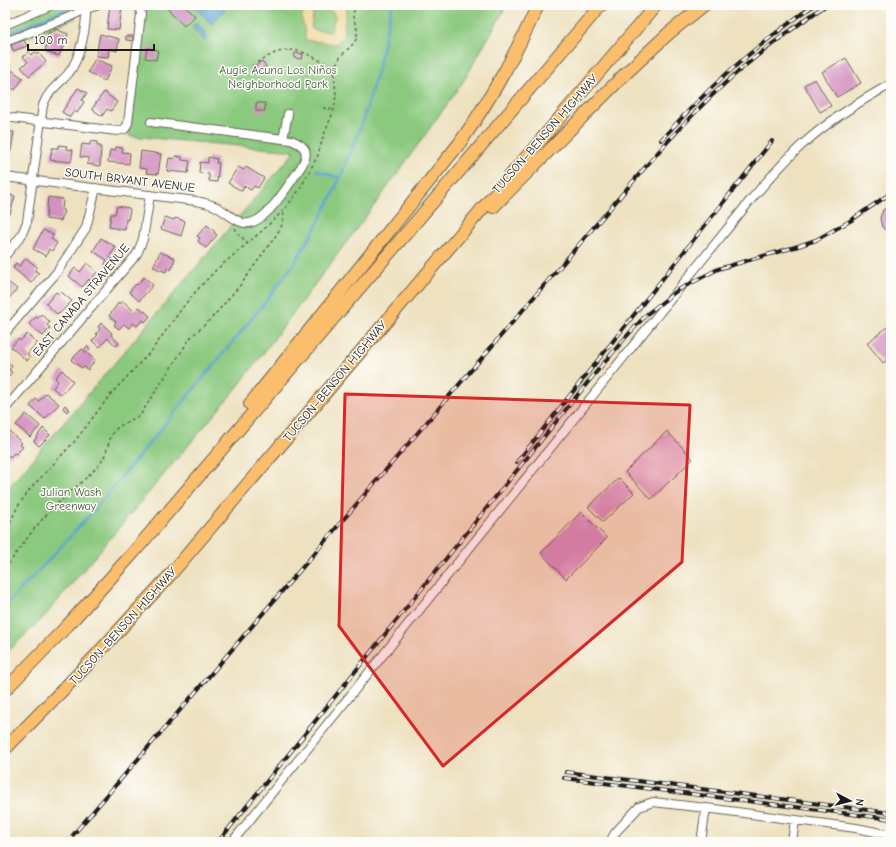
<svg xmlns="http://www.w3.org/2000/svg" width="896" height="847" font-family="'Comic Neue',sans-serif">
	<style>
		.green { fill: #8bc97f; stroke: #54724e }
		.sand { fill: #eeda9e; stroke: #857b5d; fill-rule: evenodd }
		.water { fill: #5da2d2; stroke: #3c5f77 }
		.lines { fill: none; stroke-linecap: round; stroke-linejoin: round }
		.stream { stroke: #5da2d2; stroke-width: 2.5 }
		.building { fill: #d490c1 }
		.minor-casing { stroke: #666155; stroke-width: 10 }
		.highway-casing { stroke: #666155; stroke-width: 14 }
		.path { stroke: #666155; stroke-width: 1.5; stroke-dasharray: 3 3; stroke-linecap: butt }
		.minor { stroke: #fff; stroke-width: 8 }
		.highway { stroke: #fabe6d; stroke-width: 12 }
		.rail-casing { stroke: #1c1c1c; stroke-width: 4 }
		.rail { stroke: #fdfcf7; stroke-width: 2.5; stroke-dasharray: 8; stroke-linecap: butt }
		.marked { fill: #d62828; fill-opacity: 0.2; stroke: #d62828; stroke-width: 3; stroke-linejoin: round }
		.labels { text-anchor: middle; dominant-baseline: central; stroke-width: 3; stroke-linejoin: round; paint-order: stroke }
		.park-label { font-size: 12px; fill: #486144; stroke: #fdfcf7 }
		.street-label { font-size: 12px; fill: #1c1c1c; stroke: #fdfcf7 }
	</style>
	<rect width="100%" height="100%" fill="#fdfcf7"/>
	<filter id="ink" filterUnits="userSpaceOnUse"><feTurbulence type="fractalNoise" baseFrequency=".025" numOctaves="2"/><feDisplacementMap in="SourceGraphic" scale="8" xChannelSelector="R" yChannelSelector="G"/><feConvolveMatrix kernelMatrix="1 2 1 2 8 2 1 2 1" color-interpolation-filters="sRGB"/></filter>
	<filter id="wash" filterUnits="userSpaceOnUse"><feTurbulence type="fractalNoise" baseFrequency=".012" numOctaves="4" result="noise"/><feDisplacementMap in="SourceGraphic" scale="16" xChannelSelector="R" yChannelSelector="G"/><feGaussianBlur stdDeviation="0.9" result="paint"/><feColorMatrix in="noise" values="0 0 0 0 0 0 0 0 0 0 0 0 0 0 0 0 0 1.4 0 .05"/><feComposite in="paint" operator="in"/></filter>
	<g filter="url(#wash)">
		<rect width="100%" height="100%" fill="#eee1c0"/>
		<path class="green" d="M44 5H76V18L5 46V21Z
			M146 5H507L463 82 376 203 240 384 44 617 5 654V492L295 151 129 136Z"/>
		<path class="sand" d="M310 5H336L347 7 343 36 337 44 305 40C307 25 294 18 310 5ZM316 10 332 11 335 16 331 32 313 30 311 26 314 11Z"/>
		<path class="water" d="M193 5H220L225 10 211 24Z
			M196 23 209 37 205 41 192 27Z"/>
		<g class="lines">
			<path class="stream" d="M5 35 75 5
				M316 170 340 178
				M5 606 46 563 97 507 263 305 293 265 315 229 334 192 362 124 378 69 392 5"/>
		</g>
		<g id="blocks">
			<path class="building" d="M110 5 122 6 119 30 107 29Z
				M168 5H184L195 16 184 26 166 7Z
				M55 29 68 34 59 56 45 51 47 45 45 44 49 32 53 34Z
				M100 34 119 39 117 51 109 49 108 57 96 56Z
				M126 36H133V41L126 40Z
				M24 40 27 46 13 51 11 44Z
				M147 48 158 50 156 60 145 58Z
				M29 52 31 55 35 52 37 53H39L46 62 29 76 21 67 28 62 23 57Z
				M295 53 303 54 302 59 294 58Z
				M846 58 861 83 837 97 822 72Z
				M95 59 112 66 105 81 88 72Z
				M262 61 266 66 257 73 253 68Z
				M10 69 23 78 15 90 5 84V75Z
				M815 79 831 106 820 112 804 85Z
				M78 88 87 93 82 100 84 102 77 113 74 111 70 117 62 112Z
				M104 92 117 102 111 111 107 109 102 116 92 109Z
				M5 95H10L6 111 5 110Z
				M256 103H265V111H256Z
				M5 131 14 132 11 151H5Z
				M90 141 97 142V146H101L100 166 87 164 90 158 80 157 82 144 90 145Z
				M59 145 67 146 66 149 73 150 71 162 50 160 52 148H58Z
				M116 147 123 148 122 152 130 153 129 164 108 162 110 150 115 151Z
				M141 151 161 154 158 174 146 173 147 169 139 168Z
				M175 156 182 157V160L190 161 188 173 167 171 169 158 174 159Z
				M208 157 217 159 216 163H219L217 182 209 181V174L199 173 200 162 208 163Z
				M238 167 244 170 246 167 264 178 258 188 254 186 251 190 244 186 242 191 228 183Z
				M5 194 15 196 10 214 5 213Z
				M48 197 63 199 62 210H64L61 221 46 219Z
				M117 206 129 208 130 210 128 220 126 219 125 230 109 227 111 214H115Z
				M891 206V232L886 230 882 227 880 218 883 210Z
				M165 217 174 220 175 218 185 221 181 236 161 229Z
				M207 225 215 232 214 233 217 235 206 248 198 241 200 238 197 236Z
				M43 230 54 235 51 239 57 243 52 251 49 249 46 256 33 249Z
				M101 238 116 247 109 257 116 261 111 268 105 264 107 260 93 251Z
				M160 252 175 258 171 270 167 268 166 272 153 267Z
				M26 258 38 268 35 271 39 273 31 283 13 268 16 263 20 266Z
				M87 263 97 272 90 281 89 279 82 287 69 276 75 268 80 272Z
				M144 277 153 285 139 301 129 292 136 284 137 285Z
				M8 282 17 289 5 303V286Z
				M56 292 59 294 61 292 72 301 59 314 58 313 57 314 46 304Z
				M123 301 135 312 139 307 150 316 145 322 143 320 137 326 133 323 129 328 124 324 119 329 114 325 116 322 109 316 119 302 121 304Z
				M41 314 50 322 47 325 50 328 43 336 29 324 36 317 38 318Z
				M101 323 112 333 111 335 119 343 116 346 108 338 100 347 92 341 98 335 96 334 100 329 98 327Z
				M891 324V357L883 363 867 343Z
				M27 334 37 343 27 354 30 357 27 361 11 347 18 339 20 341Z
				M87 346 90 350 88 352 85 349Z
				M82 349 95 360 88 370 84 367 82 368 71 360Z
				M5 360 12 366 9 370 12 372 5 381Z
				M62 370 73 381 61 395 53 388 58 381 55 378Z
				M46 393 59 404 45 419 30 406 36 399 39 401Z
				M65 405 69 409 67 412 63 408Z
				M26 414 40 426 30 437 16 425Z
				M43 428 50 435 39 446 34 441Z
				M8 430 22 443 20 445 23 447 16 454 14 453 10 457 7 455 5 457V446L8 443 5 441V433Z
				M667 431 693 459 651 499 625 472Z
				M619 478 634 493 603 522 588 507Z
				M581 512 607 538 566 579 541 553Z"/>
		</g>
	</g>
	<g filter="url(#ink)">
		<use href="#blocks" fill-opacity="0" stroke="#666155" stroke-width="1"/>
		<g class="lines">
			<defs>
				<path id="minor" d="M5 25 52 5
					M5 42 67 18 86 9 99 5
					M5 117 117 131 125 129 128 123 141 14 139 5
					M283 139 288 114
					M5 177 196 201C204 203 213 204 220 209 227 213 233 219 241 222 262 232 290 182 301 167 310 152 306 146 291 140L151 122
					M5 256 21 236 27 222 43 105C48 91 59 84 68 74 81 58 87 25 86 5
					M5 333 57 272 86 228 96 188
					M5 409 137 254 143 239 150 195
					M232 842 749 202C766 182 783 162 803 144 830 120 860 101 891 84
					M610 842 615 833 639 807 653 802 706 808
					M701 842 706 808 856 828 891 835
					M792 842 795 820"/>
				<path id="highway" d="M493 207 626 73 669 33 704 5
					M250 404 459 144C490 100 516 54 538 5
					M5 690 68 625 134 552 601 5
					M5 749 88 664 170 575 656 5"/>
			</defs>
			<use href="#minor" class="minor-casing"/>
			<use href="#highway" class="highway-casing"/>
			<path class="path" d="M252 66C269 55 286 44 307 54 317 58 324 64 335 66
				M323 108 334 110
				M235 228 238 234 248 243
				M5 533 18 506 31 488 75 441 111 394 152 350 183 307 198 289 216 270 263 230 284 210 300 189 318 155 323 137 334 110 336 95 334 74 336 64 341 56 353 44 357 38V29L353 17 355 5
				M5 569C20 548 34 527 52 509 67 494 84 481 99 465 108 455 107 440 115 430 122 423 133 420 141 414L185 346 191 337 211 319 242 283 277 234 283 223 284 210"/>
			<use href="#minor" class="minor"/>
			<use href="#highway" class="highway"/>
			<defs>
				<path id="rail" d="M661 140C684 115 707 91 732 69 758 46 786 25 814 5
					M517 462 772 141
					M566 772 891 813
					M564 778 891 819
					M67 842 660 150C680 128 700 106 722 86 754 56 790 30 826 5
					M218 842 588 382 625 338 647 314 678 290 718 269 795 247 816 240 850 221 891 193"/>
			</defs>
			<use href="#rail" class="rail-casing"/>
			<use href="#rail" class="rail"/>
		</g>
	</g>
	<path class="marked" d="M345 394 690 405 682 562 443 766 339 626Z"/>
	<g class="labels">
		<g class="park-label">
			<text x="278" y="70">Augie Acuna Los Niños<tspan x="278" dy="14">Neighborhood Park</tspan></text>
			<text x="71" y="492">Julian Wash<tspan x="71" dy="14">Greenway</tspan></text>
		</g>
		<g class="street-label">
			<text transform="translate(545 134) rotate(-49)">TUCSON–BENSON HIGHWAY</text>
			<text transform="translate(130 180) rotate(7)">SOUTH BRYANT AVENUE</text>
			<text transform="translate(81 300) rotate(-50)">EAST CANADA STRAVENUE</text>
			<text transform="translate(335 381) rotate(-50)">TUCSON–BENSON HIGHWAY</text>
			<text transform="translate(123 626) rotate(-48)">TUCSON–BENSON HIGHWAY</text>
		</g>
	</g>
	<rect width="896" height="847" fill="none" stroke="#fdfcf7" stroke-width="20"/>
	<g transform="translate(850 801) rotate(97)" stroke="#fdfcf7" stroke-width="3" paint-order="stroke">
	<path d="M0-3L7 15L0 10L-7 15Z" fill="#1c1c1c"/>
	<text y="-6" font-size="11" font-weight="bold" text-anchor="middle" fill="#1c1c1c">N</text>
	</g>
	<path d="M28 44v6h126v-6" fill="none" stroke="#1c1c1c" stroke-width="2"/>
	<text x="34" y="44" font-size="12" fill="#1c1c1c" stroke="#fdfcf7" stroke-width="3" paint-order="stroke">100 m</text>
</svg>
